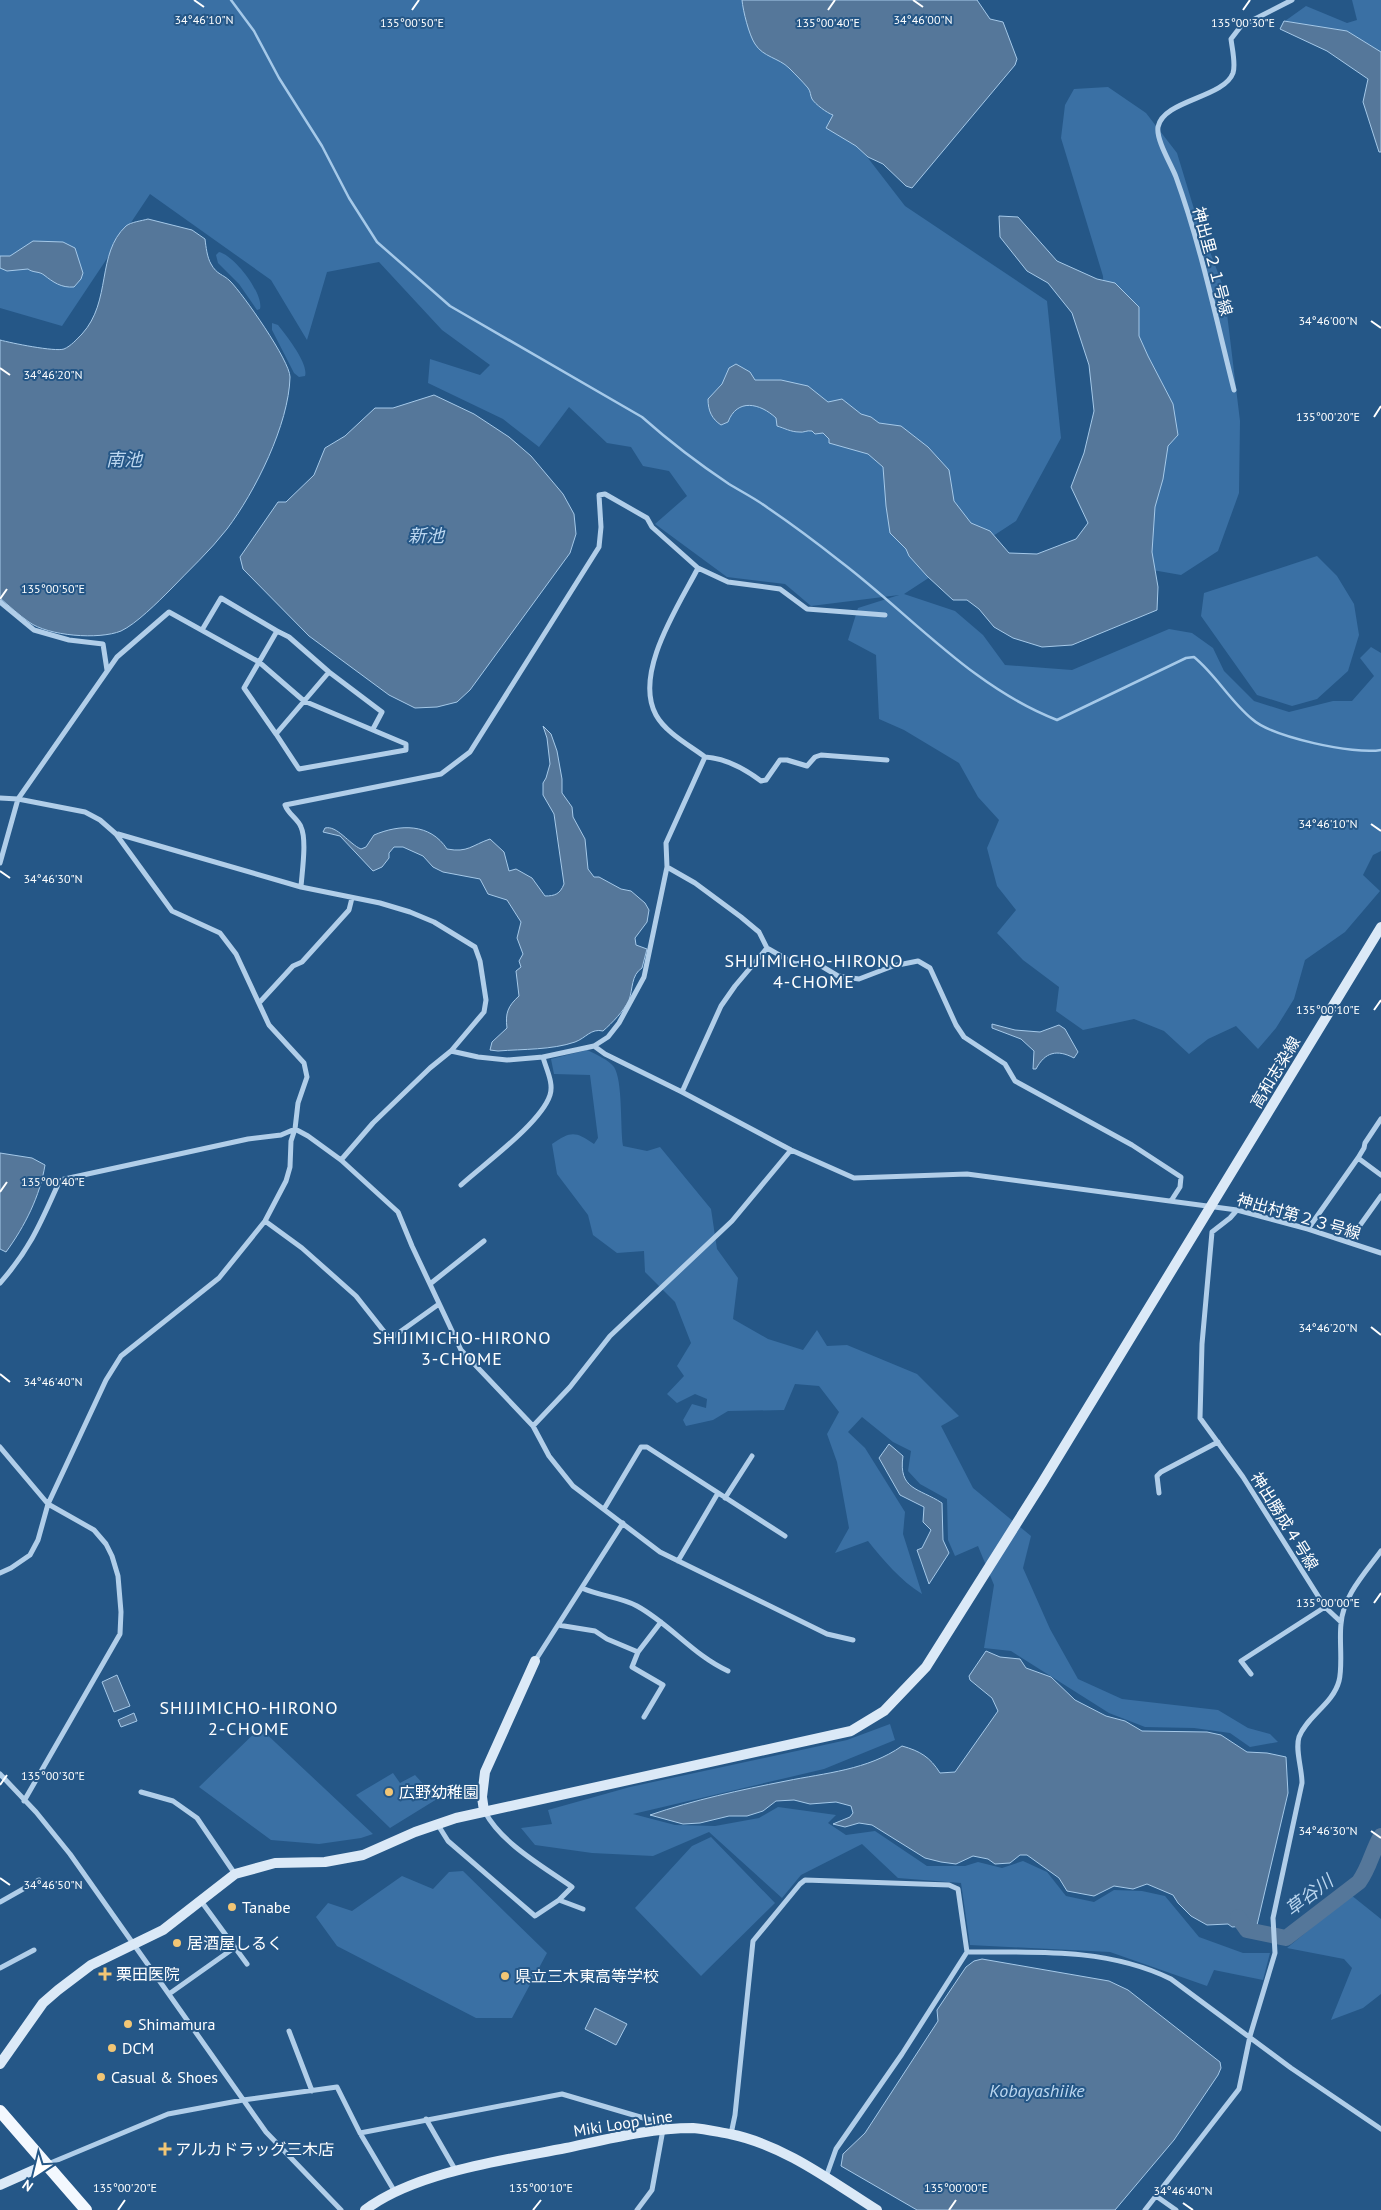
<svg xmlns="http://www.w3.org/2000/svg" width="1381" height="2210" font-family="'PT Sans','Noto Sans JP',sans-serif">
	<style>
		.green { fill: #3a70a4 }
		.water { fill: #55779a; stroke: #a5c9e9 }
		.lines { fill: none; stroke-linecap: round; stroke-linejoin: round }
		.stream { stroke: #a5c9e9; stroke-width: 2.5 }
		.river { stroke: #55779a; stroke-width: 16 }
		.street { stroke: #b1cee9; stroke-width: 5 }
		.secondary { stroke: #dbe9f7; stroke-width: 10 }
		.primary { stroke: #f3f8fe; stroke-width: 12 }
		.ticks { fill: none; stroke: #fff; stroke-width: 2 }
		.poi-dot { fill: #f2c675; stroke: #255787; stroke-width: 2 }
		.labels { text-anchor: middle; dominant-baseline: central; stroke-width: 4; stroke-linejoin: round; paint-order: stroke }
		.street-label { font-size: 16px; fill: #fff; stroke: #255787 }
		.poi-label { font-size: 16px; fill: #fff; stroke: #255787; text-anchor: start }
		.water-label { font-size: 18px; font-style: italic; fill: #bcd7f0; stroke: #255787 }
		.neighbourhood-label { font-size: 18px; letter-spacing: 1px; fill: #fff; stroke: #255787 }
		.ticks-label { font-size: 12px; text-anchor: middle; fill: #fff; stroke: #255787; stroke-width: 4; stroke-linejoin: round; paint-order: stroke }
	</style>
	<rect width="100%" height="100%" fill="#255787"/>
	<path class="green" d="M0 0H746L905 206 1047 301 1061 438 1016 521 904 594 955 611 983 635 1005 665 1072 670 1169 629 1192 633 1213 648 1224 671 1254 701 1289 712 1333 701H1352L1374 676 1360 658 1371 647 1381 653V851L1373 855 1363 875 1380 891 1345 932 1305 960 1294 999 1276 1028 1258 1049 1236 1026 1208 1039 1189 1054 1164 1031 1134 1019 1083 1030 1056 1011 1059 987 1023 960 997 933 1016 910 997 886 987 848 999 820 978 797 959 763 904 730 879 719 876 655 848 640 858 608 899 595 811 606 785 584 727 577 655 524 687 496 669 471 643 466 631 447 607 443 569 407 539 447 503 419 428 383 430 359 480 375 490 365 442 330 379 262 327 272 307 340 271 280 150 194 62 326 0 308Z
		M1352 0H1381V52L1347 31 1285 21 1306 6 1347 23 1357 20Z
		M1108 87 1146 113 1177 153 1194 209 1224 289 1240 421 1239 493 1218 551 1181 575 1141 568 1104 314 1103 276 1061 138 1065 105 1074 89Z
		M219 252C234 255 264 294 260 309L257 310 239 284 218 263 216 255Z
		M272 323 278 325C286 335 309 364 305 376L299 377 294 373 272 330Z
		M1317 556 1337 576 1354 604 1359 635 1348 671 1317 699 1292 706 1257 695 1201 616 1204 593Z
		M587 1050C595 1054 609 1060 614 1067 623 1081 620 1127 623 1146L647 1151 660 1147 711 1209 717 1249 738 1278 733 1319 768 1339 803 1350 817 1330 827 1346 847 1345 917 1374 959 1416 941 1426 973 1488 1031 1536 1023 1568 1050 1629 1078 1679 1122 1699 1218 1710 1248 1728 1270 1734 1278 1742 1250 1747 1230 1733 1194 1728 1145 1727 1109 1713 1011 1651 984 1648 994 1585 978 1546 955 1556 948 1540 947 1499 920 1484 908 1471 911 1451 893 1442 862 1417 848 1432 865 1448 905 1512 903 1534 922 1594C900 1580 884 1561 868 1541L835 1553 849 1528 837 1462 827 1434 839 1412 819 1386 795 1384 784 1410 728 1411 713 1420 686 1426 683 1420 692 1404 706 1408 707 1399 695 1394 677 1403 667 1394 684 1376 677 1366 691 1343 675 1302 645 1272 644 1251 617 1253 593 1235 588 1215 557 1174 552 1144C571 1131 575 1131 594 1144L598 1138 590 1075 554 1074 551 1059Z
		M890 1724 895 1740 824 1769 633 1814 675 1825 715 1826 759 1818 778 1807 836 1815 828 1823 846 1835 875 1831 927 1866H965L978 1862 1002 1868 1023 1861 1047 1872 1066 1896 1094 1902 1114 1890 1142 1891 1165 1896 1199 1937 1243 1953H1270L1263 1980 1214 1970 1207 1986 1110 1952 970 1945 961 1883 898 1878 862 1844 801 1875 782 1898 709 1832 653 1856 592 1853 535 1845 521 1828 552 1824 548 1810 630 1787 847 1740Z
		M260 1728 373 1834 361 1838 319 1844 271 1840 199 1787Z
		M393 1773 400 1783 415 1775 437 1799 390 1828 356 1795Z
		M711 1837 775 1903 701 1976 635 1908 692 1846Z
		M463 1871 547 1953 512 2018H476L337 1946 316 1917 328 1903 352 1911 402 1876 433 1889 449 1872Z
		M1351 1895 1381 1919V1994L1363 2008 1331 2020 1352 1968 1344 1959 1287 1948Z"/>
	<path class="water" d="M742 0H977L990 19 1003 22 1017 59 1015 65 912 188 906 186 883 164 868 157 856 146 826 128 833 115C827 113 815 104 812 99 810 95 811 92 808 88 802 81 796 75 789 68 779 58 763 57 755 44 749 35 743 11 742 0Z
		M1284 21 1347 31 1381 52V152H1379L1363 102 1368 79 1327 51 1280 29Z
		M999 216 1018 217 1057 261 1097 279 1115 283 1139 307V336L1148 356 1173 404 1178 435 1168 446 1163 479 1155 507 1152 552 1158 587 1157 610 1072 645 1042 647 1013 638 994 627 979 609 967 600H953L927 576 909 556 906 549 890 533 886 506 883 467 868 454 829 443V439L823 433 815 434 812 431C806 430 804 433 799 432 791 432 784 428 777 426L776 418C760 403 737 398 728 422L721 425C712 419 708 411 708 399L722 384 729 368 736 364 750 372 755 380H781L808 386 828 402 842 399 861 414 871 417 879 423 901 426 928 447 949 470 954 501 971 523 990 531 1009 553 1037 554 1076 539 1088 523 1071 487 1084 453 1094 411 1089 365 1072 313 1048 283 1027 271 1000 237Z
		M148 219 192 230 205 239C206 247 207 257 211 264 217 275 223 274 230 281 243 294 290 361 290 377 289 424 255 492 227 529 210 551 189 570 170 590 158 602 136 624 121 631 99 640 48 636 29 622 19 615 9 606 0 598V340C11 343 55 352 64 349 71 346 77 339 82 334 112 301 96 254 126 226 131 222 141 221 148 219Z
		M33 241 63 242 75 248 83 273 81 279 74 287C61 288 53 282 44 275 39 271 33 273 28 269L7 271 0 268V256H10Z
		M434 395 474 414 509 437 531 456 563 494 574 514 576 534 570 553 470 690 457 702 437 707 415 708 389 695 309 636 243 569 240 557 278 502H286L314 475 325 448 345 436 375 408H393Z
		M543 726 551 734 557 751 562 779V793L572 807 573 817 585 839 588 869 594 877H599L621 889 631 891 645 903 649 910 647 922 635 938 636 945 647 949 642 968C631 975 633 989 629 1000 624 1011 612 1023 603 1031 591 1028 586 1038 575 1042 552 1050 523 1049 498 1051L490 1050 492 1042 507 1028C505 1013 508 1006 519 996L516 971 521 967 519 961 523 954 517 938 521 922 507 900 488 894 480 879 443 872 433 867 423 856 403 847H394L389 853V858L382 867 373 871 340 836 323 832 325 828C337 825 349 844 361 849L366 847 374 835C400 824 430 823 447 849 468 853 472 845 490 839L504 852 509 871 516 869 532 878 545 896C555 896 560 894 564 884L554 814 543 795V783L546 778 550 764 547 738Z
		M992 1024 1015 1030 1040 1032 1059 1025 1065 1029 1078 1052 1074 1058C1057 1049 1045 1052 1036 1069H1033L1034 1051 1021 1039 992 1028Z
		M0 1153 32 1158 45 1165C40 1196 25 1226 6 1252L0 1249Z
		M889 1444 903 1456C898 1490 919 1488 942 1503L943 1540 949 1553 929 1584 917 1550 922 1548 931 1530 923 1522 924 1507 900 1495 879 1458Z
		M986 1651 1000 1657 1020 1659 1026 1668 1051 1677 1075 1700 1106 1716 1125 1721 1142 1731 1207 1732 1221 1735 1247 1752 1267 1753 1286 1757 1288 1793 1257 1925 1232 1927 1228 1924 1207 1925 1191 1916 1178 1903 1173 1895 1147 1884 1133 1889 1114 1886 1094 1896 1067 1891 1059 1878 1027 1855H1020L1010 1863 995 1864 988 1859 973 1856 956 1864 941 1862 925 1858 872 1825 859 1823 845 1827 833 1824 850 1817 853 1813 851 1806 836 1802 810 1804 794 1800 776 1801 763 1811 747 1816H729L700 1823 683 1824 650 1815C694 1800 740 1790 786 1781 825 1773 868 1770 902 1746 920 1751 930 1757 940 1773L955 1772 998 1711 992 1698 970 1680 969 1676Z
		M117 1675 130 1706 114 1712 102 1682Z
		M134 1713 137 1721 121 1727 118 1720Z
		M982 1959 1109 1981 1128 1990 1220 2062 1221 2068 1218 2075 1174 2140 1115 2210H917L841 2166 843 2154 865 2133 938 2021 937 2010 966 1967 974 1961Z
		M595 2008 627 2024 616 2045 585 2029Z"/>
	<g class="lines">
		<path class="stream" d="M231 0 254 31 279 78 322 146 349 198 377 242 450 306 642 417C669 441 699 464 729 484 742 492 756 499 768 508 793 525 817 543 841 562 912 616 972 687 1057 720L1186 658 1194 657C1216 675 1230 701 1252 719 1272 737 1354 755 1381 750"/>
		<path class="river" d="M1238 1917 1247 1930 1286 1938 1359 1882C1370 1867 1372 1851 1381 1836"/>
		<path class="street" d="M1234 390C1216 319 1201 246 1176 177 1171 164 1156 140 1158 127 1163 100 1224 98 1233 73 1236 64 1232 48 1231 39L1241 26 1292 0
			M698 568 728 582 780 589 807 609 885 615
			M0 602 34 630 69 640 103 644 107 670
			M202 630 221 598 277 631
			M276 734 244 688 277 631 289 637 329 672 382 712 373 729
			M705 757C725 758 745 769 761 781L766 780 780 760H787L807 766 815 757 821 755 887 760
			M0 798 18 799 85 812 100 820 116 834 172 911 220 933 236 954 269 1025 304 1063 307 1077 298 1103 295 1129 291 1141 290 1167 286 1181 265 1221 219 1278 121 1356 106 1380 48 1504 38 1540 30 1555 11 1568 0 1573
			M118 834 301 887 380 903 410 912 434 922 475 947 480 961 486 1000 484 1012 451 1051 430 1068 373 1123 341 1160
			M0 863 18 799 117 657 169 612 259 662 304 701 406 744V750L299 769 276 734 329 672
			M667 867 695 883 741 917 759 932 767 948 795 964 813 961 838 976 859 979 893 966 918 961 930 968 956 1025 964 1037 1005 1064 1015 1081 1132 1145 1181 1177 1180 1187 1171 1201
			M301 887C302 872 307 840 301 827 298 819 288 814 285 805L441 774 470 752 599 547 601 527 599 495 605 494 647 518 652 527 698 568C679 605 633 673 656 715 666 733 689 745 705 757L666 843 667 867 644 977 619 1023 608 1037 594 1046 543 1057 507 1060 478 1057 451 1051
			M259 1003 293 966 302 962 349 910 352 898
			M594 1046 605 1054 682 1092 791 1150 854 1178 967 1174 1237 1210 1308 1229 1381 1253
			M682 1092 721 1006 735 986 767 948
			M1358 1158 1381 1175
			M461 1185C484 1164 541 1123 550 1095 554 1083 546 1069 543 1057
			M1237 1210 1230 1218 1212 1232 1202 1344 1200 1418 1243 1477 1325 1607 1341 1622
			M265 1221 302 1248 356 1296 390 1339 439 1304
			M1308 1229 1358 1158 1364 1148 1365 1143 1381 1119
			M1348 1242 1381 1196
			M0 1283C31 1248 41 1222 60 1180L248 1139 281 1135 295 1129 308 1136 341 1160 398 1212 412 1246 461 1350 533 1426 549 1456 573 1486 660 1552 827 1634 853 1640
			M430 1284 484 1241
			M533 1426 570 1387 610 1336 732 1221 791 1150
			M0 1447 48 1504 94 1530 106 1544 112 1556 118 1576 121 1612 120 1634 24 1801
			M1159 1493 1157 1476 1161 1472 1218 1442
			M725 1498 752 1456
			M604 1509 641 1447H647L785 1536
			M678 1561 718 1493
			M582 1588C599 1596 621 1597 637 1606 670 1624 693 1655 728 1671
			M558 1625 595 1631 607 1639 638 1652
			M535 1661 623 1523
			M1251 1674 1241 1661 1325 1607
			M644 1717 663 1685 632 1667 638 1652 661 1622
			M0 1774 36 1812 70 1854 266 2132 341 2210
			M141 1792 173 1801 197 1818 235 1874
			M485 1812C502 1844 544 1867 572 1887L559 1900
			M438 1825 448 1841 535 1916 559 1900 583 1909
			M201 1901 247 1964
			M0 1902 39 1880
			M967 1952C1036 1952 1108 1948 1171 1979L1291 2068 1381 2129
			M0 1968 34 1950
			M169 1994 234 1948
			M289 2031 312 2091
			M426 2119 456 2171
			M360 2133 562 2094 664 2124 652 2190 637 2210
			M731 2134 735 2115 753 1941 800 1884 805 1880 949 1885 958 1889 967 1952 902 2054 836 2149 826 2177
			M48 2164 168 2114 243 2100 337 2087 360 2133 395 2192
			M1156 2196 1176 2210
			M1145 2210 1239 2089 1250 2036 1275 1953 1273 1918 1302 1783C1302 1768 1295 1750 1299 1737 1307 1716 1333 1704 1339 1681 1343 1666 1339 1640 1341 1624 1343 1596 1365 1573 1381 1551"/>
		<path class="secondary" d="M484 1811 482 1797 485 1772 535 1661
			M0 2064 43 2003 58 1990 91 1965 163 1930 235 1874 275 1863 325 1862 363 1855 415 1832 456 1818 851 1731 884 1711 926 1667 1042 1483 1381 927
			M0 2185 45 2165
			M365 2210C415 2172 505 2160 566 2148 608 2139 650 2128 693 2128 705 2129 718 2132 730 2134 784 2145 831 2181 877 2210"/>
		<path class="primary" d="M0 2111 86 2210"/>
	</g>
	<path class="ticks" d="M194 0 204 7M913 0 923 7M412 10 419 0M828 10 835 0M1243 10 1250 0M1371 321 1381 328M0 368 10 375M1374 417 1381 406M0 599 7 589M1371 824 1381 831M0 871 10 878M1374 1010 1381 1000M0 1192 7 1182M1371 1327 1381 1335M0 1374 10 1382M1374 1603 1381 1593M0 1785 7 1775M1371 1831 1381 1838M0 1878 10 1885M1183 2203 1193 2210M118 2210 125 2200M533 2210 541 2200M949 2210 956 2200"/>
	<g class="poi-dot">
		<circle cx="389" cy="1792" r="5"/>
		<circle cx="232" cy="1907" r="5"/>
		<circle cx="177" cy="1943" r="5"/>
		<path d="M102.5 1966.5h5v5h5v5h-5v5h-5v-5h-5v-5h5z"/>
		<circle cx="505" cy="1976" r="5"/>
		<circle cx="128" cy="2024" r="5"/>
		<circle cx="112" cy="2048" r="5"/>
		<circle cx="101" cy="2077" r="5"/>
		<path d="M162.5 2141.5h5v5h5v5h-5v5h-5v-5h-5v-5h5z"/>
	</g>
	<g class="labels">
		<g class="street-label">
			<text transform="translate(1213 261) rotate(75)">神出里２１号線</text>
			<text transform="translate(1275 1072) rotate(-59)">高和志染線</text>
			<text transform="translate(1299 1216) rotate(16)">神出村第２３号線</text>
			<text transform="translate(1285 1521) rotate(58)">神出勝成４号線</text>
			<text transform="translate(623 2123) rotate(-9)">Miki Loop Line</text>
		</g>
		<g class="poi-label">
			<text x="399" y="1792">広野幼稚園</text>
			<text x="242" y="1907">Tanabe</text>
			<text x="187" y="1943">居酒屋しるく</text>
			<text x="116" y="1974">栗田医院</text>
			<text x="515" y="1976">県立三木東高等学校</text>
			<text x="138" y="2024">Shimamura</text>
			<text x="122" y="2048">DCM</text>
			<text x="111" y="2077">Casual &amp; Shoes</text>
			<text x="175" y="2149">アルカドラッグ三木店</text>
		</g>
		<g class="water-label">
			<text x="124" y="459">南池</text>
			<text x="426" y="535">新池</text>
			<text transform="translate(1309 1895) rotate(-37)">草谷川</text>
			<text x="1037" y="2090">Kobayashiike</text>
		</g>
		<g class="neighbourhood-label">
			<text x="814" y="960">SHIJIMICHO-HIRONO<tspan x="814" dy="21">4-CHOME</tspan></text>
			<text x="462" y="1337">SHIJIMICHO-HIRONO<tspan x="462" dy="21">3-CHOME</tspan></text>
			<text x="249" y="1707">SHIJIMICHO-HIRONO<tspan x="249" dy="21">2-CHOME</tspan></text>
		</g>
	</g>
	<g class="ticks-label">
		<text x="204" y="24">34°46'10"N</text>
		<text x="923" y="24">34°46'00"N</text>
		<text x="412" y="27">135°00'50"E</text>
		<text x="828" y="27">135°00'40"E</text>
		<text x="1243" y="27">135°00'30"E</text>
		<text x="1328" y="325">34°46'00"N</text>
		<text x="53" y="379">34°46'20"N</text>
		<text x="1328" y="421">135°00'20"E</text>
		<text x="53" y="593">135°00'50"E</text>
		<text x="1328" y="828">34°46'10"N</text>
		<text x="53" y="883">34°46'30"N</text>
		<text x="1328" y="1014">135°00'10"E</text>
		<text x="53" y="1186">135°00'40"E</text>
		<text x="1328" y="1332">34°46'20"N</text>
		<text x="53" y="1386">34°46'40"N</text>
		<text x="1328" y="1607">135°00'00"E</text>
		<text x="53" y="1780">135°00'30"E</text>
		<text x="1328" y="1835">34°46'30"N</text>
		<text x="53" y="1889">34°46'50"N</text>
		<text x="125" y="2192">135°00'20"E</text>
		<text x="541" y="2192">135°00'10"E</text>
		<text x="956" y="2192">135°00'00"E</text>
		<text x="1183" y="2195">34°46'40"N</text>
	</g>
	<g transform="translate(35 2175) rotate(215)" stroke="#255787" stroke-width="4" paint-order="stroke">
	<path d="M0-4L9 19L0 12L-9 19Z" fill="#ffffff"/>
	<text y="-8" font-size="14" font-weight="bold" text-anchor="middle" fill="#ffffff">N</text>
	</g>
</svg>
